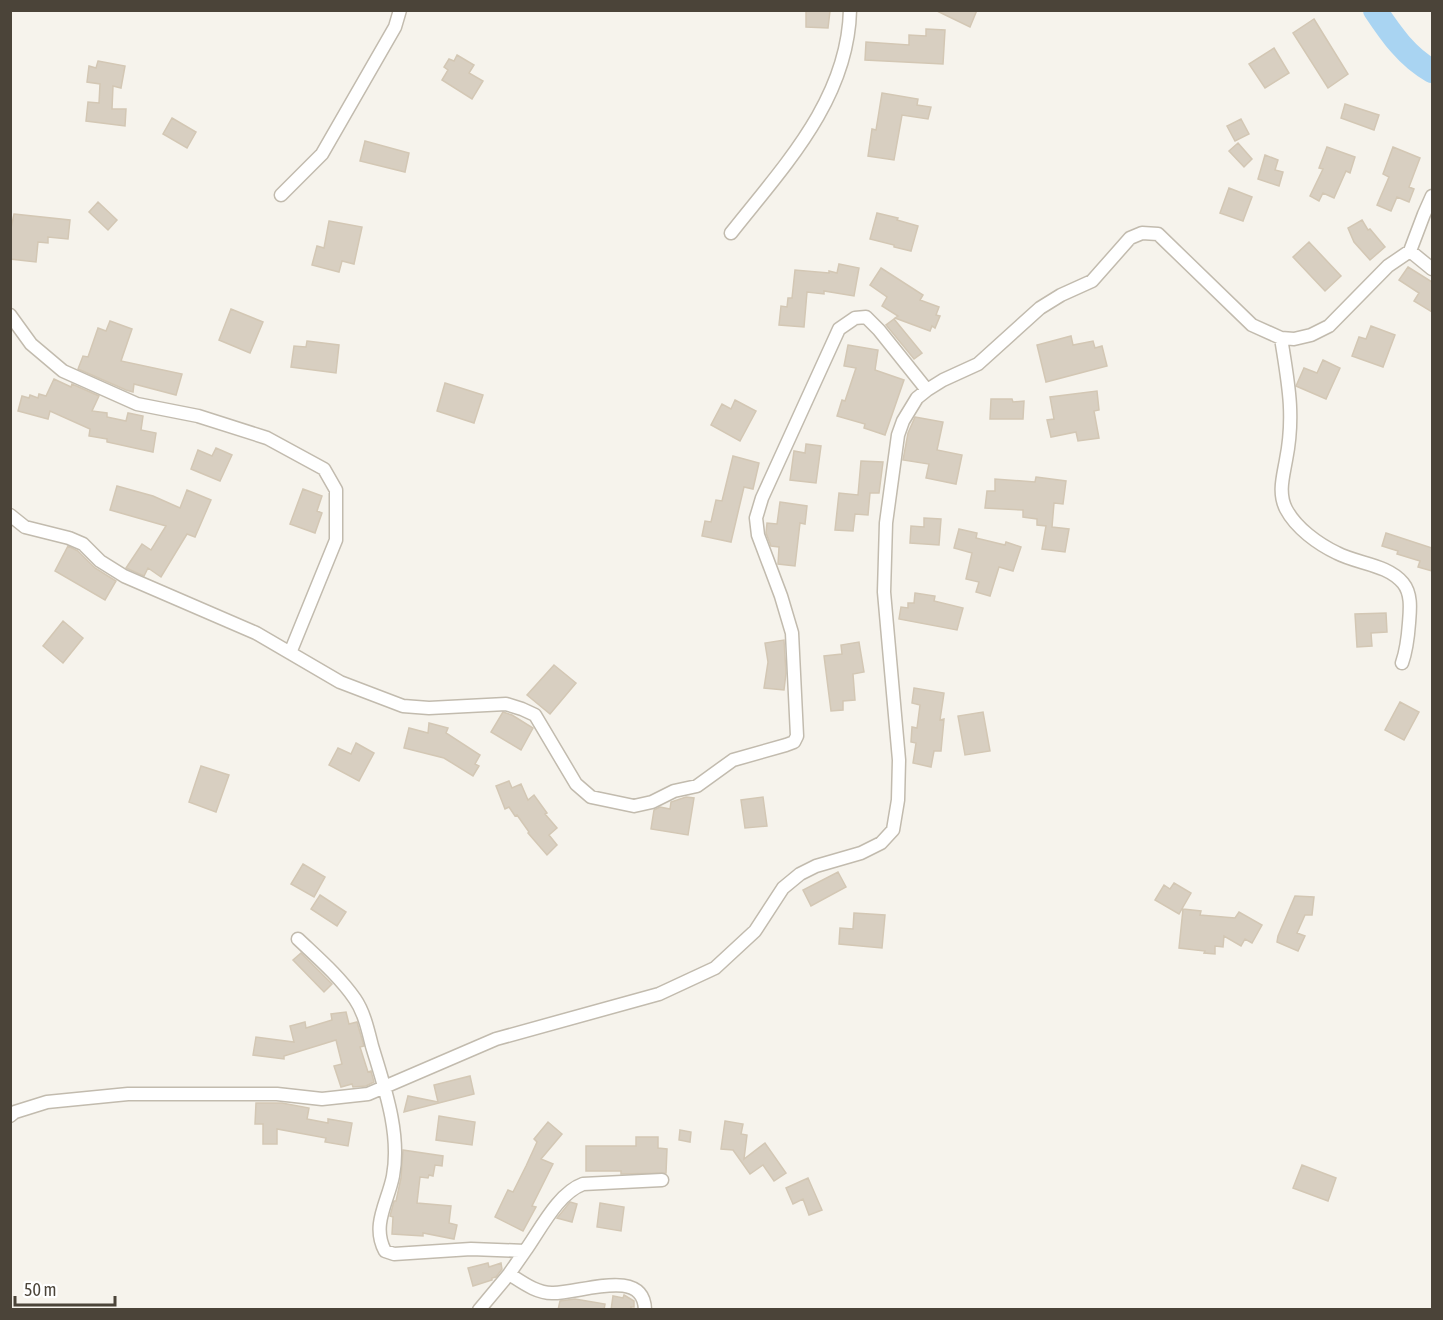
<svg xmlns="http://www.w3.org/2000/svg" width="1443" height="1320" font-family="'Asap Condensed',sans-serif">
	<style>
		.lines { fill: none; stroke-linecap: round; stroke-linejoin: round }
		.river { stroke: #a9d4f2; stroke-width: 24 }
		.building { fill: #d8cfc1; stroke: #d3c7b4; stroke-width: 1.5 }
		.street-casing { stroke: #c2bbae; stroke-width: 15 }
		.street { stroke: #fff; stroke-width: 12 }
	</style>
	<rect width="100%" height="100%" fill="#f6f3ec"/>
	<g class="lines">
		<path class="river" d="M1375 10C1391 34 1407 57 1432 71"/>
	</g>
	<path class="building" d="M806 10 830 11 828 28 806 27Z
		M935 10H977L970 27Z
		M1314 19 1348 74 1328 88 1293 33Z
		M926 29 945 30 943 64 865 60 866 42 909 45V35L926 36Z
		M1274 48 1289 73 1265 88 1249 64Z
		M457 55 474 65 469 73 483 81 472 99 442 80 448 70 444 67 449 59 454 61Z
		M98 61 125 66 121 88 113 86 112 109H126L125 126 86 121 88 102 99 103 100 84 87 82 89 66 96 68Z
		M882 93 918 99 917 105 931 107 928 119 902 115 894 160 868 156 872 129 876 130Z
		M1345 104 1379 115 1374 130 1341 118Z
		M172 118 196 132 187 148 163 134Z
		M1241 119 1249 134 1235 141 1227 126Z
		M365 141 409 153 405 172 360 161Z
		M1238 143 1252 159 1244 167 1229 151Z
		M1327 147 1355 157 1350 173 1346 171 1334 198 1323 193 1319 201 1310 196 1323 169 1319 168Z
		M1393 147 1420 158 1409 187 1414 189 1409 202 1397 197 1391 211 1377 205 1389 177 1383 174Z
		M1265 155 1278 160 1275 170 1283 172 1279 186 1258 179Z
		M1229 188 1252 197 1243 221 1220 213Z
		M98 202 117 220 108 230 89 212Z
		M877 213 898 218 897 220 918 226 911 251 894 247V245L870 239Z
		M14 214 70 220 68 239 48 237V243L38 242 36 262 10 259V233Z
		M1362 220 1368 230 1370 229 1385 247 1370 260 1354 242 1348 228Z
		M329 221 362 227 354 264 342 261 339 272 312 265 317 246 324 248Z
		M1309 242 1341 276 1325 291 1293 257Z
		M839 264 859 268 854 296 824 291V294L807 292 804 327 779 325 781 306 787 307 788 298H792L795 270 829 273V271L837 273Z
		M1408 267 1432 282V312L1414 301 1419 293 1399 280Z
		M881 268 923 295 920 300 939 307 936 315 940 316 935 328 932 326 930 331 895 318 898 316 882 306 887 297 870 285Z
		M231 309 263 322 250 353 219 340Z
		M894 319 922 353 914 359 886 325Z
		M110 321 132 329 121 361 182 374 176 395 134 384 133 392 126 390 78 369 83 356 88 357 98 328 106 331Z
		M1371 326 1395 335 1383 367 1352 356 1359 337 1366 339Z
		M1071 336 1073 345 1093 341 1095 348 1102 346 1107 366 1046 382 1037 345Z
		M307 341 339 345 336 373 291 367 294 346 306 347Z
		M848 345 878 350 875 370 904 380 885 435 864 428 865 424 837 416 842 400 845 401 856 368 844 366Z
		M1323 360 1340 368 1326 399 1296 386 1304 368 1317 373Z
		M54 379 71 387 72 384 99 396 92 411 107 413V417L126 421 128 413 143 416 141 430 156 433 153 452 107 442V439L89 436 90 429 50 411 48 419 18 411 22 396 29 398 30 395 38 398 39 394 46 396Z
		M445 383 483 395 474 423 437 411Z
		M1097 391 1099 410 1094 411 1099 438 1078 441 1076 432 1051 437 1047 420 1054 419 1050 397Z
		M991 399H1012L1013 402 1024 401 1023 419H990Z
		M735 400 756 411 740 441 711 425 722 404 731 409Z
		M915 417 943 422 937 450 962 455 956 484 926 478 929 464 903 460 908 433Z
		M806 444 821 446 816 483 790 480 794 451 805 453Z
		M216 448 232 455 220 481 191 469 198 450 212 456Z
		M733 456 759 463 753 489 744 487 731 542 702 536 705 521 711 522 716 500 722 501Z
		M861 461 883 462 879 493H870L868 515 855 514 853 531 835 530 839 493 858 495Z
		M1036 477 1066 481 1063 504 1054 503 1052 527 1069 529 1065 552 1042 549 1046 526 1037 525V519L1023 517V510L985 508 987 491H995V479L1035 482Z
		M117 486 153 496 180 508 187 490 211 500 195 537 187 534 161 577 148 568 144 576 126 568 142 544 151 550 166 526 110 510Z
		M303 489 322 496 317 511 322 513 315 533 290 524Z
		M780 502 807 506 805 524 800 523 795 566 778 564 779 547 771 546 766 533 767 523 777 524Z
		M924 518 941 519 939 545 910 543 911 526 924 527Z
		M959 529 977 533 976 538 1005 545 1006 542 1021 547 1013 571 999 567 990 596 976 592 979 582 966 579 972 553 954 548Z
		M1386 533 1432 548V571L1418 567 1420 561 1397 554 1398 551 1382 546Z
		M68 546 78 551 95 568 116 581 105 600 55 571Z
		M915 593 935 596 934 601 963 608 957 630 899 619 901 607 908 608V603H914Z
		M1386 613 1387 632 1371 633 1372 646 1357 647 1355 614Z
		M63 621 83 638 63 663 43 646Z
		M784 640 786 673 784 690 764 688 768 662 765 643Z
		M859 642 864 672 853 674 855 700 843 701V710L831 711 824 656 842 654 841 645Z
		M554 665 576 683 550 714 527 695Z
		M914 688 944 693 940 720 944 719 941 751H934L931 767 913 763 916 743 911 742 912 727 917 728 920 705 912 703Z
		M1400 702 1419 712 1404 740 1385 730Z
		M503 712 512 715 533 728 521 750 491 732Z
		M983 712 990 751 965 755 958 716Z
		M429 723 448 728 446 733 480 755 475 764 479 766 473 776 444 758 404 748 409 728 428 733Z
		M356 743 374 753 359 781 329 765 338 748 351 754Z
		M201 766 229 775 216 812 189 802Z
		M509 781 512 788 521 784 528 800 534 795 547 813 545 814 557 828 549 835 557 845 547 855 528 833 529 832 517 815 515 816 509 807 505 809 496 786Z
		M686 797 694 798 688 835 651 829 654 810 660 807 670 809 671 802Z
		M763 797 767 826 745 828 741 800Z
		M303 864 325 877 314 897 291 884Z
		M838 872 846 887 811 906 803 890Z
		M1174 883 1191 893 1179 914 1155 900 1164 885 1170 889Z
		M320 895 346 912 337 926 311 909Z
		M1295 896 1314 897 1312 915H1305L1297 933 1305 936 1298 951 1277 942 1278 936Z
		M1183 909 1201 911 1200 915 1235 918 1239 912 1262 925 1252 943 1245 939 1241 946 1224 936 1223 947 1215 946V954L1204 953 1205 951 1179 948Z
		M854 913 885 915 882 948 839 944 840 928 853 929Z
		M301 953 332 984 324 992 293 960Z
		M346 1012 349 1024 357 1022 364 1046 360 1047 368 1072 371 1071 374 1082 366 1086 353 1087 352 1084 341 1087 334 1066 342 1064 336 1040 284 1056V1059L253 1055 256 1037 294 1042 290 1026 305 1022 306 1028 332 1020 331 1014Z
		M470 1076 474 1094 404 1112 408 1096 438 1102 434 1085Z
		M256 1103H282L309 1108 307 1119 328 1123V1119L352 1123 348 1146 325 1142 326 1138 277 1129V1144H263V1124H255Z
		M439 1116 475 1122 472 1145 436 1140Z
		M725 1121 743 1124 741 1134 747 1135 744 1159 765 1143 786 1173 774 1181 763 1165 750 1174 733 1150 721 1149Z
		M548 1122 562 1134 541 1159 553 1164 532 1206 536 1207 523 1231 495 1217 508 1190 513 1192 526 1166 537 1142 534 1139Z
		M680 1130 691 1132 690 1142 679 1140Z
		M636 1137H658V1148L667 1149 666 1173 621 1174V1171H586V1146H636Z
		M403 1150 443 1156 442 1166 435 1165 433 1176 429 1175 428 1178 420 1177 417 1203 451 1206 449 1223 457 1225 454 1239 423 1233V1236L392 1234 393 1217 390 1216 394 1201H396L401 1178Z
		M1302 1165 1336 1178 1328 1201 1293 1188Z
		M808 1178 822 1210 809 1215 803 1199 793 1204 786 1188Z
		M570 1202 577 1204 572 1222 557 1218Z
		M600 1203 624 1207 621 1231 597 1227Z
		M488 1263 489 1267 501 1263 502 1269 496 1277 492 1278V1280L473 1286 468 1268Z
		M624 1295 634 1301V1307H631V1310H611L613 1296 623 1298Z
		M575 1299 605 1304 604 1310H558L560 1301Z"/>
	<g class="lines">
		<defs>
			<path id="street" d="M281 195 322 154 395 27 400 10
				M731 233C783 167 848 100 850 10
				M1410 251 1424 214 1432 196
				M10 315 31 344 63 371 137 404 198 416 267 438 324 469 336 490V540L290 653
				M1281 338C1288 382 1295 415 1286 460 1283 477 1278 493 1286 509 1296 528 1318 544 1337 553 1358 564 1387 564 1403 583 1412 594 1410 610 1409 623 1408 637 1407 649 1402 663
				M10 515 25 527 69 538 83 544 100 561 124 576 256 633 340 682 403 706 429 708 506 704 522 709 535 715 576 784 591 797 634 806 652 802 674 791 697 786 733 760 786 745 794 742 797 736 792 633 781 596 758 535 756 518 762 498 839 329 855 318 866 317 879 330 927 390
				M298 939C318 958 339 976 355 999 364 1012 368 1030 372 1046 384 1086 401 1133 393 1176 388 1202 371 1225 385 1251L394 1254 471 1249 525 1251 509 1274 479 1310
				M10 1116 15 1112 47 1102 128 1094H277L322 1099 368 1094 496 1039 659 994 715 968 755 931 783 888 800 874 816 866 861 853 881 843 893 830 898 800 899 760 884 592 886 523 898 435 903 421 917 398 927 390 943 380 978 364 1040 308 1061 295 1092 281 1130 238 1142 233 1158 234 1252 325 1281 338 1294 339 1311 335 1329 326 1388 266 1410 251 1432 269
				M525 1251C540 1230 558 1193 583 1184L662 1180
				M509 1274C522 1282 536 1293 552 1293 579 1294 644 1266 645 1310"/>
		</defs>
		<use href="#street" class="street-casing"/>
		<use href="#street" class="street"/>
	</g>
	<rect width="1443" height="1320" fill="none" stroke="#4b4439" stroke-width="24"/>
	<path d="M15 1296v9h100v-9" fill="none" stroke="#4b4439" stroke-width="3"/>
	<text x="24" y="1296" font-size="18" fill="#4b4439" stroke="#ffffff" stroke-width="4.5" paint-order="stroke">50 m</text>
</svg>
